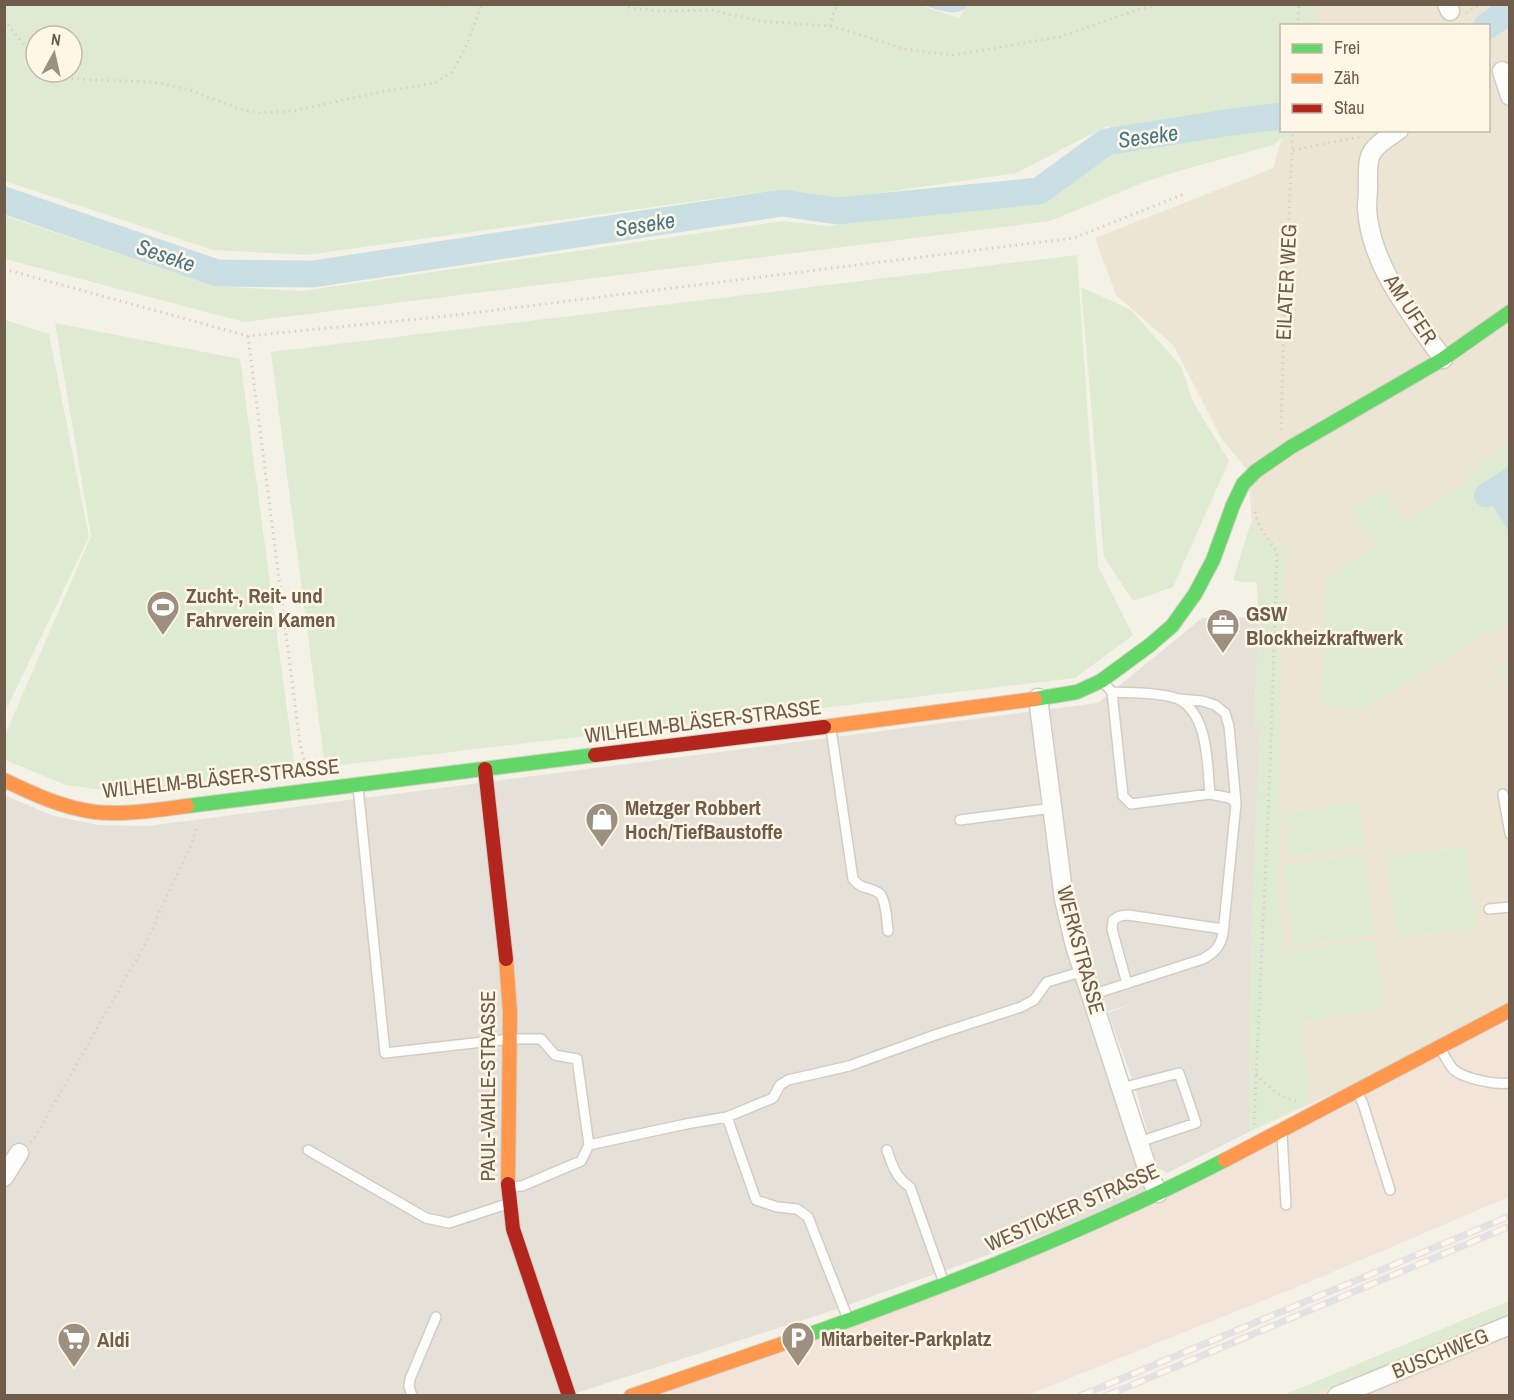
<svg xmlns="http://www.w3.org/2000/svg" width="1514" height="1400" font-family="'Archivo Narrow',sans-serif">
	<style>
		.residential { fill: #ede5d4 }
		.commercial { fill: #f2e4d8 }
		.industrial { fill: #e6e1d8 }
		.green { fill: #deebd2; fill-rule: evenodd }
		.water { fill: #cadfe4 }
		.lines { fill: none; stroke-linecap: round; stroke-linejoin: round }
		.river { stroke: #cadfe4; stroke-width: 27 }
		.lane-casing { stroke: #d3ccc3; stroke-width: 12 }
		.street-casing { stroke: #d3ccc3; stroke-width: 21 }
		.fast-casing { stroke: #d5cec3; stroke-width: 16 }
		.slow-casing { stroke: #d5cec3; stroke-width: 16 }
		.jam-casing { stroke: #d5cec3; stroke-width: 16 }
		.path { stroke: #d6d0ca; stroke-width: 3; stroke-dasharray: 1.5 4.5; stroke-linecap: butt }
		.lane { stroke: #fdfdfb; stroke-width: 9 }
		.street { stroke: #fdfdfb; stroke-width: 18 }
		.fast { stroke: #63d668; stroke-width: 14 }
		.slow { stroke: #ff974d; stroke-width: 14 }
		.jam { stroke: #b3261e; stroke-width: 14 }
		.rail-casing { stroke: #e4e1e4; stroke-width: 7 }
		.rail { stroke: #fef7e7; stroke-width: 4.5; stroke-dasharray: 14; stroke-linecap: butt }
		.labels { text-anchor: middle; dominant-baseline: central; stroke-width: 5; stroke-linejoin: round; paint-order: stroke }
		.street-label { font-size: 21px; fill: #705c4a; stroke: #fef7e7 }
		.poi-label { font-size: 21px; font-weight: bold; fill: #705c4a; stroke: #fef7e7; text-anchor: start }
		.water-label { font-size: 22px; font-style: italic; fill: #497789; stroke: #fef7e7 }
	</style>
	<rect width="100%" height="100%" fill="#f4f1e7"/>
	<path class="residential" d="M1316 5H1509V1013L1249 1132 1250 967 1260 725 1254 724 1259 617 1248 471 1221 438 1174 346 1116 295 1095 238 1273 168 1282 138 1305 131 1488 130V26L1316 25Z"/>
	<path class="commercial" d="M1509 1016V1197L1297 1287 1028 1395 652 1396 1080 1237Z
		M1509 1317V1395H1311Z"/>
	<path class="industrial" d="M1259 617 1254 724 1260 725 1250 967 1249 1132 1167 1173 1157 1167 1134 1084 1108 1013 1132 1004 1097 1015 1152 1188 1058 1230 831 1311 570 1395H5L4 795 54 816 99 825 147 826 1098 703 1202 618Z"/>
	<path class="green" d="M916 4 959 18 968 4 1316 5V25L1282 26V130L1305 131 1282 138 1273 145 1182 170 1142 183 1050 221 244 322 5 259V216L214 286 302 291 783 221 828 226 1046 200 1116 151 1140 146 1107 126 1016 173 832 200 776 190 306 255 213 250 5 181V5ZM36 36H72V72H36Z
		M1077 255 1098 566 1133 635 1075 678 325 767 271 352Z
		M1081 287 1131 310 1181 366 1193 402 1229 461 1173 587 1133 601 1104 557Z
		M5 320 49 334 89 537 5 712Z
		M55 323 240 359 295 769 123 793 66 785 5 760V735L91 536Z
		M1509 444V620L1362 710 1321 704 1326 579 1376 545 1352 511 1383 489 1406 522 1468 480 1465 475Z
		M1251 522 1262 540 1285 548 1280 691 1278 809H1281L1277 884 1284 952 1374 940 1385 1007 1301 1023 1310 1091 1304 1093 1309 1102 1249 1132 1250 967 1260 725 1254 724 1260 582H1241L1233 580Z
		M1509 663V689L1498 670Z
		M1359 802 1365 846 1289 857 1283 813Z
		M1466 847 1477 927 1397 938 1386 857Z
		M1364 854 1375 935 1294 946 1283 865Z
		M1509 1301V1317L1311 1395 1281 1396Z"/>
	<path class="water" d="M921 5H968C958 20 936 8 921 5Z
		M1508 467 1510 470 1509 532 1493 506C1478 511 1468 499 1478 486Z"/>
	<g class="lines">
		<path class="river" d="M1487 26 1510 10
			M4 200 217 273 313 274 782 203 837 211 1039 191 1106 142 1232 122 1282 116"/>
		<defs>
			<path id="lane" d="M1112 692C1130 693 1162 692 1178 699 1209 714 1207 765 1210 794
				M1179 699 1202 701 1215 705 1225 713 1229 726 1236 803
				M831 729 853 879C863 891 869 886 879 893 886 898 887 923 888 931
				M358 787 385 1053 510 1039H541L555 1055 577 1059 589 1145
				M1503 794 1510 834
				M960 820 1053 808
				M1489 909 1510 907
				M1127 984 1112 929 1113 920 1120 916 1128 915 1223 929
				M1091 995 1203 959C1215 952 1220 947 1223 934L1235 814 1236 803 1230 798 1210 794 1131 804 1123 796 1112 692 1103 682
				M1441 1050C1445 1056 1449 1065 1454 1070 1465 1079 1496 1085 1510 1083
				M1121 1088 1179 1073 1196 1123 1139 1142
				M1358 1093 1363 1104 1390 1190
				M727 1117 756 1200 777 1207 797 1209 808 1217 848 1319
				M1282 1134 1286 1205
				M308 1150 426 1218 449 1223 507 1204
				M887 1150C892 1165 896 1178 910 1187L944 1283
				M510 1187 522 1186 581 1161 589 1145 686 1124 727 1117 773 1098 780 1085 788 1080 849 1066 935 1035 1021 1007 1034 1000 1047 982 1084 971
				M412 1396 409 1386 410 1379 436 1317"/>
			<path id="street" d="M1447 4 1450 11
				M1502 71 1510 96
				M1399 130C1389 137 1377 143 1371 154 1367 162 1368 176 1368 186 1368 193 1367 201 1367 209 1371 267 1411 313 1443 359
				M1038 698 1064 899 1075 946 1121 1088 1150 1177 1158 1193
				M4 1177 19 1153
				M1337 1396 1510 1325"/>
			<path id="fast" d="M1035 699 1077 692 1101 681 1150 645 1172 626 1195 594 1213 560 1233 505 1243 484 1256 471 1291 447 1443 359 1510 312
				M187 806 595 755
				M805 1336C948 1285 1089 1230 1225 1160"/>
			<path id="slow" d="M824 727 1035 699
				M4 780C33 794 63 808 95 812 126 815 157 810 187 806
				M506 959 510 1012 508 1184
				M1225 1160 1510 1010
				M631 1396 805 1336"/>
			<path id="jam" d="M595 755 824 727
				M485 769 506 959
				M508 1184 513 1229 569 1396"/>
		</defs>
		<use href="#lane" class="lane-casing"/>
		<use href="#street" class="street-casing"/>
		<use href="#fast" class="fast-casing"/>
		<use href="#slow" class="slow-casing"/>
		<use href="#jam" class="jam-casing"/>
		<path class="path" d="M623 4 630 8 660 11 711 10 760 21 830 26 858 34 904 49 954 55 1059 37 1140 9 1159 4
			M445 6 447 4
			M1466 13 1480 4
			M4 20 36 59
			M830 26 834 10 840 4
			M1298 26 1299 4
			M55 72 67 78 95 80 153 82 187 89 237 108 259 113 293 111 380 92 435 83 452 72 465 49 482 4
			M1293 150 1364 136
			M4 269 248 336 448 316 1074 238 1184 194
			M248 336 300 744 307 771
			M1281 430 1284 316 1293 130
			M1256 1074C1269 1087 1278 1097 1296 1101
			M1254 1125 1270 768 1277 553C1270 539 1254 525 1255 508
			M30 1142 34 1139 144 946 191 845 198 825"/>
		<use href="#lane" class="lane"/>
		<use href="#street" class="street"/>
		<use href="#fast" class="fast"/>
		<use href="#slow" class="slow"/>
		<use href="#jam" class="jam"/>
		<defs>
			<path id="rail" d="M1080 1396 1510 1216
				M1106 1396 1510 1226"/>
		</defs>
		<use href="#rail" class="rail-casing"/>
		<use href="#rail" class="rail"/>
	</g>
	<defs>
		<symbol id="stadium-pin" viewBox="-11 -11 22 30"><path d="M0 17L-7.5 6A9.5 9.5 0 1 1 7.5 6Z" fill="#9e9081" stroke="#fef7e7"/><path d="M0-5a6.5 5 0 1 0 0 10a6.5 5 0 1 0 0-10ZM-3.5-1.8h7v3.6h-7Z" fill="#fff"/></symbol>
		<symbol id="office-pin" viewBox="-11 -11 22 30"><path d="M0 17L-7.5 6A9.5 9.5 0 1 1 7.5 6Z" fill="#9e9081" stroke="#fef7e7"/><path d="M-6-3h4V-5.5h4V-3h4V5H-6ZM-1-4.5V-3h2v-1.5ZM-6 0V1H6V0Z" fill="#fff"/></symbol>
		<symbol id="shop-pin" viewBox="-11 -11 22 30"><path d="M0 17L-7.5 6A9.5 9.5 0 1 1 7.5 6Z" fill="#9e9081" stroke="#fef7e7"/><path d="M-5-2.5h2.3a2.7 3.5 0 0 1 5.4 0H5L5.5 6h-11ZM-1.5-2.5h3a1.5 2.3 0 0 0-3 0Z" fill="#fff"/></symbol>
		<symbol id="parking-pin" viewBox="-11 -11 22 30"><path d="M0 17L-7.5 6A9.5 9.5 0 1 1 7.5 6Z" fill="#9e9081" stroke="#fef7e7"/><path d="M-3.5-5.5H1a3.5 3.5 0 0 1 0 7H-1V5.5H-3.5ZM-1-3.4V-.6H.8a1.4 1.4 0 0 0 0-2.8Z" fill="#fff"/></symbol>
		<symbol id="supermarket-pin" viewBox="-11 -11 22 30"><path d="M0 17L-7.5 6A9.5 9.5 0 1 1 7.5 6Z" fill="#9e9081" stroke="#fef7e7"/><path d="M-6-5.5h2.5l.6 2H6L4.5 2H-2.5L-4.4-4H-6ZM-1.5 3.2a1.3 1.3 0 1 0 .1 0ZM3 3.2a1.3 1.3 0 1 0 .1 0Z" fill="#fff"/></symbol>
	</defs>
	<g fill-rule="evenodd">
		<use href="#stadium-pin" x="144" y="588" width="38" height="52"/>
		<use href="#office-pin" x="1204" y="606" width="38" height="52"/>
		<use href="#shop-pin" x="583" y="800" width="38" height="52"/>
		<use href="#parking-pin" x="779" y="1319" width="38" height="52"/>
		<use href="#supermarket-pin" x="55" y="1320" width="38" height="52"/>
	</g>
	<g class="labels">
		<g class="street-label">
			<text transform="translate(1286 282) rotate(-87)">EILATER WEG</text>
			<text transform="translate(1411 309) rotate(57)">AM UFER</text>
			<text transform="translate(703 721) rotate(-7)">WILHELM-BLÄSER-STRASSE</text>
			<text transform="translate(221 778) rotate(-6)">WILHELM-BLÄSER-STRASSE</text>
			<text transform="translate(1081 950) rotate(75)">WERKSTRASSE</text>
			<text transform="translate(487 1086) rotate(-90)">PAUL-VAHLE-STRASSE</text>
			<text transform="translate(1072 1207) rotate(-24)">WESTICKER STRASSE</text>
			<text transform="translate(1440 1353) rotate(-22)">BUSCHWEG</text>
		</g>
		<g class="poi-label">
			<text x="186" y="595">Zucht-, Reit- und<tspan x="186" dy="24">Fahrverein Kamen</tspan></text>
			<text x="1246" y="613">GSW<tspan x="1246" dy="24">Blockheizkraftwerk</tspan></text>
			<text x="625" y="807">Metzger Robbert<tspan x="625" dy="24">Hoch/TiefBaustoffe</tspan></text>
			<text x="821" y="1338">Mitarbeiter-Parkplatz</text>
			<text x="97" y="1339">Aldi</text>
		</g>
		<g class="water-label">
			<text transform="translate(1148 136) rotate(-8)">Seseke</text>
			<text transform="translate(645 224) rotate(-9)">Seseke</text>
			<text transform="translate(166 255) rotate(19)">Seseke</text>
		</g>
	</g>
	<rect width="1514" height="1400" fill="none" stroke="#705c4a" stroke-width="12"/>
	<rect x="1280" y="24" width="210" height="108" fill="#fef7e7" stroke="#c5b9a8" stroke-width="1.5"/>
	<rect x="1292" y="44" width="30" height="9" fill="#63d668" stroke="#c5b9a8" stroke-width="1.5"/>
	<text x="1334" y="54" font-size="18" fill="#705c4a">Frei</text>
	<rect x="1292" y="74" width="30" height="9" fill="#ff974d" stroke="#c5b9a8" stroke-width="1.5"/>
	<text x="1334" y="84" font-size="18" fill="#705c4a">Zäh</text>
	<rect x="1292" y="104" width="30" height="9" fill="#b3261e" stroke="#c5b9a8" stroke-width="1.5"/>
	<text x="1334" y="114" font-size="18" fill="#705c4a">Stau</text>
	<g transform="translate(54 54) rotate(8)"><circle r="28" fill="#fef7e7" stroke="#c5b9a8" stroke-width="1.5"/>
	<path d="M0-4.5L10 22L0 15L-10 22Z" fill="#9e9081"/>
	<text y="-9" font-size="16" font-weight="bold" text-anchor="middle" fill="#705c4a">N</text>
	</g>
</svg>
